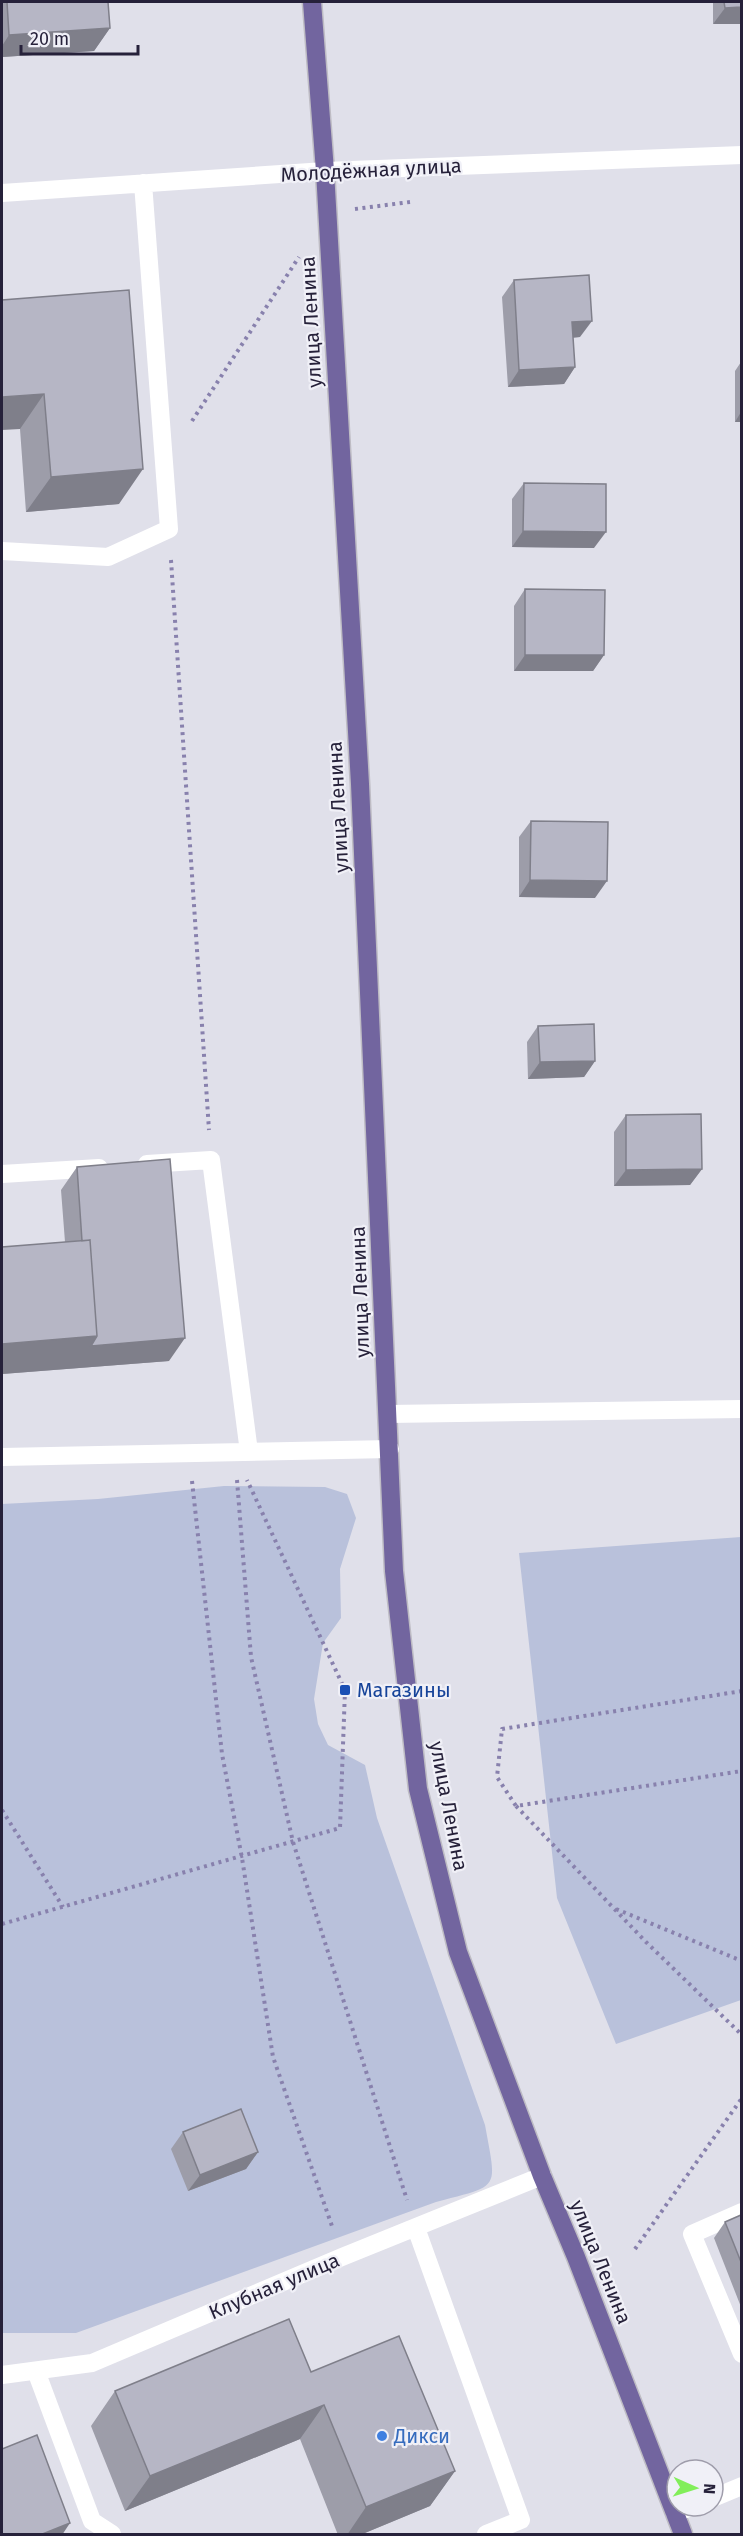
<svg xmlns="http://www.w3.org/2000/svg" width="743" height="2536" font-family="'Fira Sans',sans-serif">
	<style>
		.green { fill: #b9c1db }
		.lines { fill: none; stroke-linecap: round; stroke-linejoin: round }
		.major-casing { stroke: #bebcc4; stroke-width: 21 }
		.path { stroke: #8881ad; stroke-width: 4; stroke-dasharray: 3 4.5; stroke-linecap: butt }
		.minor { stroke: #fff; stroke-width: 18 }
		.major { stroke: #72659f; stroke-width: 18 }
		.wall { fill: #9d9da9 }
		.shaded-wall { fill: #7f7f8a }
		.building { fill: #b6b6c5; stroke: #7f7f8a; stroke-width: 1.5 }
		.transit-dot { fill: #1a4fb4; stroke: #f0f0f7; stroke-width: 2 }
		.shop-dot { fill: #3f7fe0; stroke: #f0f0f7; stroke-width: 2 }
		.labels { text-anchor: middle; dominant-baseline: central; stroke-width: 4.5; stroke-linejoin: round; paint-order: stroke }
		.street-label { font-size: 20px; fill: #26213a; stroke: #f0f0f7 }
		.transit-label { font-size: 20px; fill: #164399; stroke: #f0f0f7; text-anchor: start }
		.shop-label { font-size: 20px; fill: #366cbe; stroke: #f0f0f7; text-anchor: start }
	</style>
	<rect width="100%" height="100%" fill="#e0e0ea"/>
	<path class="green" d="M224 1486 325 1487 347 1494 356 1518 340 1569 341 1618 323 1643 314 1699 318 1724 328 1745 365 1765 377 1818 485 2125C497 2191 501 2185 436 2202L76 2333H2V1504L98 1499Z
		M741 1537V2000L616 2044 557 1898 519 1553Z"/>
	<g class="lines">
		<defs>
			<path id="major" d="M312 2 325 171 360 784 394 1571 418 1789 458 1952 542 2176 576 2257 683 2534"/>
		</defs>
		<use href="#major" class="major-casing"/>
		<path class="path" d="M355 209 410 202
			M192 421 299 257
			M171 560 209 1130
			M237 1480 251 1657 293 1842 407 2200
			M192 1481 222 1754 242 1858 273 2057 333 2229
			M742 1691 502 1729 497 1777 516 1806 742 1771
			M516 1806 646 1942 742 2035
			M2 1810 63 1907
			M616 1909 742 1961
			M2 1924 340 1828 345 1690 247 1480
			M635 2249 742 2098"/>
		<path class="minor" d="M2 193 325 171 742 155
			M2 551 108 557 169 529 143 183
			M147 1164 211 1160 249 1452
			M2 1174 99 1168
			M388 1414 742 1409
			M2 1457 390 1449
			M742 2212 692 2234 742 2354
			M416 2228 521 2520 486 2534
			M36 2371 92 2521 112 2534
			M2 2375 92 2363 342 2257 542 2176
			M713 2498 742 2486
			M675 2513 693 2506"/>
		<use href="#major" class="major"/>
	</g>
	<path class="wall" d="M2 2H108L110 28 94 51 2 57Z
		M713 2H741L713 24Z
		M514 280 580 337 573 338 575 367 564 384 508 387 502 297Z
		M2 300 119 504 26 512 20 429Z
		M741 362V422H735V371Z
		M524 483 594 548 512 547V499Z
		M525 589 604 655 593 671H514V606Z
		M531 821 595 898 519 897V837Z
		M538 1026 595 1061 584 1077 528 1079 527 1042Z
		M626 1115 702 1169 690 1185 614 1186V1132Z
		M77 1167 169 1361 2 1374V1247L65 1242 61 1190Z
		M183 2132 258 2152 246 2169 188 2191 171 2149Z
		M741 2215V2307L714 2238 725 2222Z
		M311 2372 455 2471 430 2506 360 2535H338L300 2439 125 2511 91 2426 115 2391Z"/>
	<path class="shaded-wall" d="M741 7V24H713L725 8Z
		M110 28 94 51 2 57V46L9 35Z
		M592 321 580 337 561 338 572 322Z
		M575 367 564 384 508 387 519 370Z
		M44 394 20 429 2 430V397Z
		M741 412V422H735Z
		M143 469 119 504 26 512 51 477Z
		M523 531 606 532 594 548 512 547Z
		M525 655H604L593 671H514Z
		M530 880 607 881 595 898 519 897Z
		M595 1061 584 1077 528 1079 540 1062Z
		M702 1169 690 1185 614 1186 626 1170Z
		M97 1336 185 1338 169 1361 2 1374V1344Z
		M258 2152 246 2169 188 2191 200 2175Z
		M324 2405 300 2439 125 2511 150 2476Z
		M455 2471 430 2506 360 2535H347L366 2507Z
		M70 2523 62 2535H40Z"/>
	<path class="building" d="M7 2H108L110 28 9 35Z
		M724 2H741V7L725 8Z
		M589 275 592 321 572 322 575 367 519 370 514 280Z
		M129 290 143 469 51 477 44 394 2 397V300Z
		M524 483 606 484V532L523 531Z
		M525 589 605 590 604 655H525Z
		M531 821 608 822 607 881 530 880Z
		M594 1024 595 1061 540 1062 538 1026Z
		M701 1114 702 1169 626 1170V1115Z
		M170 1159 185 1338 91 1346 97 1336 90 1240 82 1241 77 1167Z
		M90 1240 97 1336 2 1344V1247Z
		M241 2109 258 2152 200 2175 183 2132Z
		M741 2215V2262L725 2222Z
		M289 2319 311 2372 399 2336 455 2471 366 2507 324 2405 150 2476 115 2391Z
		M37 2435 70 2523 40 2535H2V2449Z"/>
	<rect class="transit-dot" x="339" y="1684" width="12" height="12" rx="3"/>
	<circle class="shop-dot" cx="382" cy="2436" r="6"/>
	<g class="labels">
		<g class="street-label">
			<text transform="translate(371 170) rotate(-3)">Молодёжная улица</text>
			<text transform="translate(311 322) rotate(-93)">улица Ленина</text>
			<text transform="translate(338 807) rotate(-93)">улица Ленина</text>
			<text transform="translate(360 1292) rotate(-92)">улица Ленина</text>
			<text transform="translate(449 1806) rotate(79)">улица Ленина</text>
			<text transform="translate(601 2262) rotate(68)">улица Ленина</text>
			<text transform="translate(274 2286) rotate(-23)">Клубная улица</text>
		</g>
		<g class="transit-label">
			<text x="357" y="1690">Магазины</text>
		</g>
		<g class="shop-label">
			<text x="394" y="2436">Дикси</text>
		</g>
	</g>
	<rect width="743" height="2536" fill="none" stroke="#26213a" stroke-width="6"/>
	<g transform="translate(695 2488) rotate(93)"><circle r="28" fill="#f0f0f7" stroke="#9f9dab" stroke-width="1.5"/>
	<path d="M0-4.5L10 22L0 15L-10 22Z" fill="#82ee5a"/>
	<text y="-9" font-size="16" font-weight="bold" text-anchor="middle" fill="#26213a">N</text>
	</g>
	<path d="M21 45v9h117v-9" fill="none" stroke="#26213a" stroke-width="3"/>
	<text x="30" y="45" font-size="18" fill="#26213a" stroke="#f0f0f7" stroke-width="4.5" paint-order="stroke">20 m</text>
</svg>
